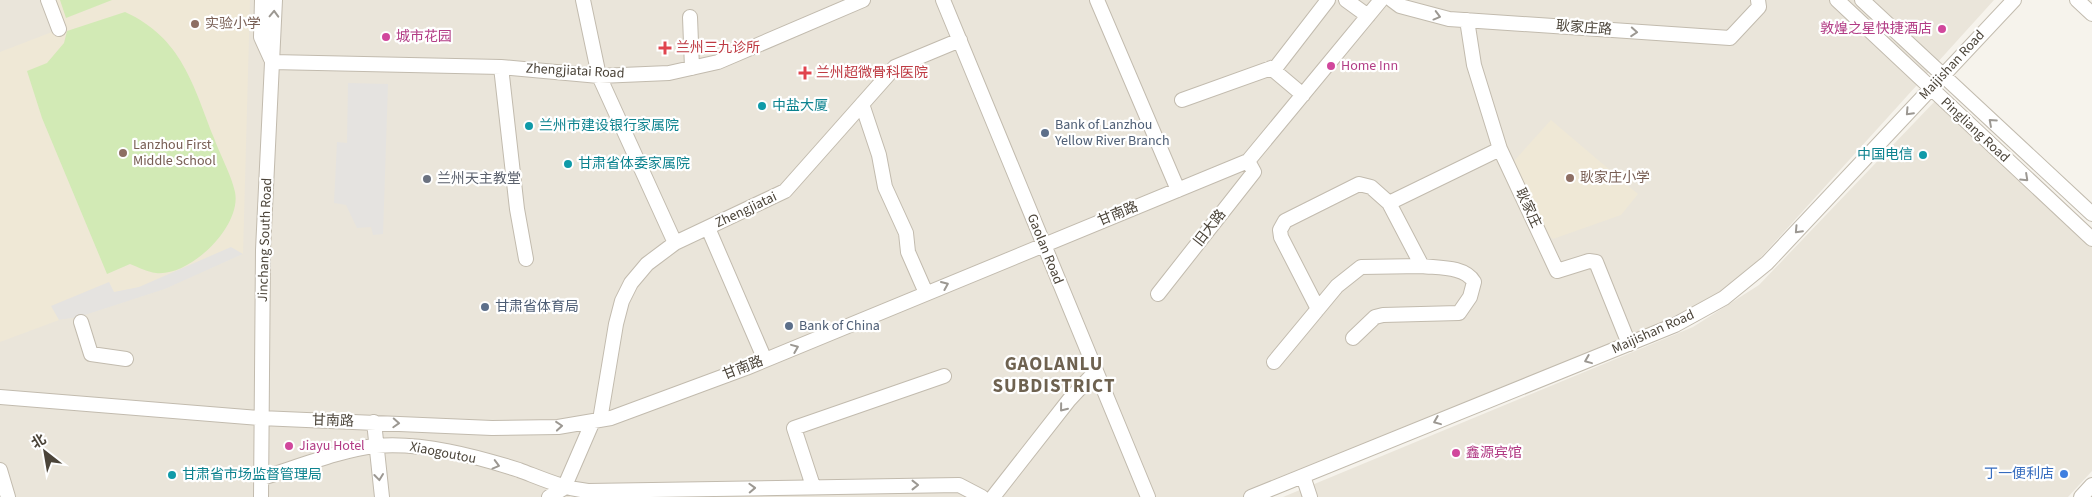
<svg xmlns="http://www.w3.org/2000/svg" width="2092" height="497" font-family="'Source Sans 3','Noto Sans SC',sans-serif">
	<style>
		.residential { fill: #eae5da }
		.education { fill: #efe8d6 }
		.green { fill: #d2eab5 }
		.parking { fill: #e5e3e0 }
		.lines { fill: none; stroke-linecap: round; stroke-linejoin: round }
		.minor-casing { stroke: #c2bbae; stroke-width: 16 }
		.minor { stroke: #fff; stroke-width: 14 }
		.oneway { stroke: #9c9892 }
		.education-dot { fill: #8d6e63; stroke: #fff; stroke-width: 2 }
		.hotel-dot { fill: #d1479c; stroke: #fff; stroke-width: 2 }
		.health-dot { fill: #e0444e; stroke: #fff; stroke-width: 2 }
		.culture-dot { fill: #0f9aa8; stroke: #fff; stroke-width: 2 }
		.service-dot { fill: #5c6f8a; stroke: #fff; stroke-width: 2 }
		.worship-dot { fill: #6b7280; stroke: #fff; stroke-width: 2 }
		.shop-dot { fill: #3f7fe0; stroke: #fff; stroke-width: 2 }
		.labels { text-anchor: middle; dominant-baseline: central; stroke-width: 4.5; stroke-linejoin: round; paint-order: stroke }
		.education-label { font-size: 14px; fill: #785e54; stroke: #fff; text-anchor: start }
		.street-label { font-size: 14px; fill: #4b4439; stroke: #fff }
		.hotel-label { font-size: 14px; fill: #b23c85; stroke: #fff; text-anchor: start }
		.health-label { font-size: 14px; fill: #be3a42; stroke: #fff; text-anchor: start }
		.culture-label { font-size: 14px; fill: #0d838f; stroke: #fff; text-anchor: start }
		.service-label { font-size: 14px; fill: #4e5e75; stroke: #fff; text-anchor: start }
		.worship-label { font-size: 14px; fill: #5b616d; stroke: #fff; text-anchor: start }
		.shop-label { font-size: 14px; fill: #366cbe; stroke: #fff; text-anchor: end }
		.district-label { font-size: 19px; font-weight: bold; letter-spacing: 1px; fill: #6e6250; stroke: #fff }
	</style>
	<rect width="100%" height="100%" fill="#f6f3ec"/>
	<path class="residential" d="M0 0H1994L1724 298 1248 497H0Z
		M1936 100 2092 242V471L2068 497H1283L1693 327 1759 285Z"/>
	<path class="education" d="M56 0H250L243 254 165 289 79 317 59 320 0 342V52L65 27Z
		M1551 120 1638 194 1621 215 1553 239 1545 232 1513 162Z"/>
	<path class="green" d="M60 0H112L66 18Z
		M125 12C182 38 193 85 214 138 220 155 231 174 235 192 242 226 190 277 156 273 147 272 138 267 130 264L107 274 42 118 27 71 47 63 64 43 67 31Z"/>
	<path class="parking" d="M348 83 388 84 383 234 373 235 371 227 357 228 346 205 334 203 337 142 347 143Z
		M231 247 243 254 165 289 79 317 59 320 51 306 109 282 114 292 139 287Z"/>
	<g class="lines">
		<defs>
			<path id="minor" d="M48 0 59 29
				M262 0 261 37 271 59
				M583 0 599 76 675 243
				M943 0 1148 497
				M1097 0 1178 190
				M1346 0 1368 16
				M1392 0 1400 6 1449 19 1730 38 1759 7 1758 0
				M1837 0 2092 239
				M1862 0 2092 214
				M2077 0 2092 14
				M690 17 692 68
				M1467 20 1474 65 1500 149 1557 271 1589 261 1596 262 1629 344
				M272 62 501 67 599 76 669 73 718 62 863 0
				M501 67 517 209 526 259
				M1271 68 1303 95
				M1182 100 1277 66 1328 0
				M862 104 879 155 885 187 906 233 908 252 926 293
				M708 228 765 360
				M1158 294 1254 172 1248 161
				M1318 309 1281 237 1280 230 1285 221 1359 184 1371 187 1389 203
				M81 322 91 354 126 359
				M1353 338 1375 317 1383 315 1459 313 1470 297 1474 282C1465 266 1438 268 1422 266L1389 203 1500 149
				M1274 362 1337 286 1361 267 1422 266
				M0 397 260 418 492 428 558 427 611 418 746 368 1248 161 1381 0
				M600 420 616 324 622 301 631 283 647 264 675 243 785 191 895 67 960 40
				M374 422 382 497
				M0 470 8 497
				M1303 476 1310 497
				M262 478C295 468 343 449 376 446 422 442 475 456 519 470 543 479 562 488 588 491L959 485 982 497
				M813 486 794 428 944 376
				M261 497 263 250 275 0
				M549 497 564 488 593 421
				M993 497 1069 400 1096 371
				M1251 497 1675 325 1724 298 1767 263 2014 0
				M2081 497 2092 485"/>
		</defs>
		<use href="#minor" class="minor-casing"/>
		<use href="#minor" class="minor"/>
	</g>
	<defs><path id="oneway-chevron" d="M-2-3.5L2.5 0L-2 3.5" fill="none" stroke-width="1.6" stroke-linecap="round" stroke-linejoin="round" transform="scale(1.25)"/></defs>
	<g class="oneway">
		<use href="#oneway-chevron" transform="translate(274 14) rotate(-88)"/>
		<use href="#oneway-chevron" transform="translate(1437 16) rotate(15)"/>
		<use href="#oneway-chevron" transform="translate(1634 32) rotate(4)"/>
		<use href="#oneway-chevron" transform="translate(1909 112) rotate(133)"/>
		<use href="#oneway-chevron" transform="translate(1992 122) rotate(-138)"/>
		<use href="#oneway-chevron" transform="translate(2025 178) rotate(43)"/>
		<use href="#oneway-chevron" transform="translate(1798 230) rotate(133)"/>
		<use href="#oneway-chevron" transform="translate(945 285) rotate(-23)"/>
		<use href="#oneway-chevron" transform="translate(795 348) rotate(-22)"/>
		<use href="#oneway-chevron" transform="translate(1588 360) rotate(158)"/>
		<use href="#oneway-chevron" transform="translate(1063 408) rotate(129)"/>
		<use href="#oneway-chevron" transform="translate(1437 421) rotate(158)"/>
		<use href="#oneway-chevron" transform="translate(396 423) rotate(3)"/>
		<use href="#oneway-chevron" transform="translate(559 426) rotate(-5)"/>
		<use href="#oneway-chevron" transform="translate(496 465) rotate(15)"/>
		<use href="#oneway-chevron" transform="translate(379 477) rotate(83)"/>
		<use href="#oneway-chevron" transform="translate(915 485)"/>
		<use href="#oneway-chevron" transform="translate(752 488) rotate(-2)"/>
	</g>
	<g class="education-dot">
		<circle cx="195" cy="24" r="5"/>
		<circle cx="123" cy="153" r="5"/>
		<circle cx="1570" cy="178" r="5"/>
	</g>
	<g class="hotel-dot">
		<circle cx="1942" cy="29" r="5"/>
		<circle cx="386" cy="37" r="5"/>
		<circle cx="1331" cy="66" r="5"/>
		<circle cx="289" cy="446" r="5"/>
		<circle cx="1456" cy="453" r="5"/>
	</g>
	<g class="health-dot">
		<path d="M662.5 40.5h5v5h5v5h-5v5h-5v-5h-5v-5h5z"/>
		<path d="M802.5 65.5h5v5h5v5h-5v5h-5v-5h-5v-5h5z"/>
	</g>
	<g class="culture-dot">
		<circle cx="762" cy="106" r="5"/>
		<circle cx="529" cy="126" r="5"/>
		<circle cx="1923" cy="155" r="5"/>
		<circle cx="568" cy="164" r="5"/>
		<circle cx="172" cy="475" r="5"/>
	</g>
	<g class="service-dot">
		<circle cx="1045" cy="133" r="5"/>
		<circle cx="485" cy="307" r="5"/>
		<circle cx="789" cy="326" r="5"/>
	</g>
	<circle class="worship-dot" cx="427" cy="179" r="5"/>
	<circle class="shop-dot" cx="2064" cy="474" r="5"/>
	<g class="labels">
		<g class="education-label">
			<text x="205" y="24">实验小学</text>
			<text x="133" y="145">Lanzhou First<tspan x="133" dy="16">Middle School</tspan></text>
			<text x="1580" y="178">耿家庄小学</text>
		</g>
		<g class="street-label">
			<text transform="translate(1584 28) rotate(4)">耿家庄路</text>
			<text transform="translate(1952 65) rotate(-47)">Maijishan Road</text>
			<text transform="translate(575 71) rotate(3)">Zhengjiatai Road</text>
			<text transform="translate(1975 130) rotate(43)">Pingliang Road</text>
			<text transform="translate(1528 208) rotate(65)">耿家庄</text>
			<text transform="translate(746 210) rotate(-25)">Zhengjiatai</text>
			<text transform="translate(1118 214) rotate(-22)">甘南路</text>
			<text transform="translate(1210 228) rotate(-52)">旧大路</text>
			<text transform="translate(265 240) rotate(-88)">Jinchang South Road</text>
			<text transform="translate(1045 249) rotate(68)">Gaolan Road</text>
			<text transform="translate(1653 332) rotate(-24)">Maijishan Road</text>
			<text transform="translate(743 368) rotate(-21)">甘南路</text>
			<text transform="translate(333 421) rotate(2)">甘南路</text>
			<text transform="translate(443 453) rotate(11)">Xiaogoutou</text>
		</g>
		<g class="hotel-label">
			<text x="1932" y="29" text-anchor="end">敦煌之星快捷酒店</text>
			<text x="396" y="37">城市花园</text>
			<text x="1341" y="66">Home Inn</text>
			<text x="299" y="446">Jiayu Hotel</text>
			<text x="1466" y="453">鑫源宾馆</text>
		</g>
		<g class="health-label">
			<text x="676" y="48">兰州三九诊所</text>
			<text x="816" y="73">兰州超微骨科医院</text>
		</g>
		<g class="culture-label">
			<text x="772" y="106">中盐大厦</text>
			<text x="539" y="126">兰州市建设银行家属院</text>
			<text x="1913" y="155" text-anchor="end">中国电信</text>
			<text x="578" y="164">甘肃省体委家属院</text>
			<text x="182" y="475">甘肃省市场监督管理局</text>
		</g>
		<g class="service-label">
			<text x="1055" y="125">Bank of Lanzhou<tspan x="1055" dy="16">Yellow River Branch</tspan></text>
			<text x="495" y="307">甘肃省体育局</text>
			<text x="799" y="326">Bank of China</text>
		</g>
		<g class="worship-label">
			<text x="437" y="179">兰州天主教堂</text>
		</g>
		<g class="shop-label">
			<text x="2054" y="474">丁一便利店</text>
		</g>
		<g class="district-label">
			<text x="1054" y="364">GAOLANLU<tspan x="1054" dy="22">SUBDISTRICT</tspan></text>
		</g>
	</g>
	<g transform="translate(45 452) rotate(329)" stroke="#ffffff" stroke-width="4" paint-order="stroke">
	<path d="M0-4L9 19L0 12L-9 19Z" fill="#4b4439"/>
	<text y="-8" font-size="14" font-weight="bold" text-anchor="middle" fill="#4b4439">北</text>
	</g>
</svg>
